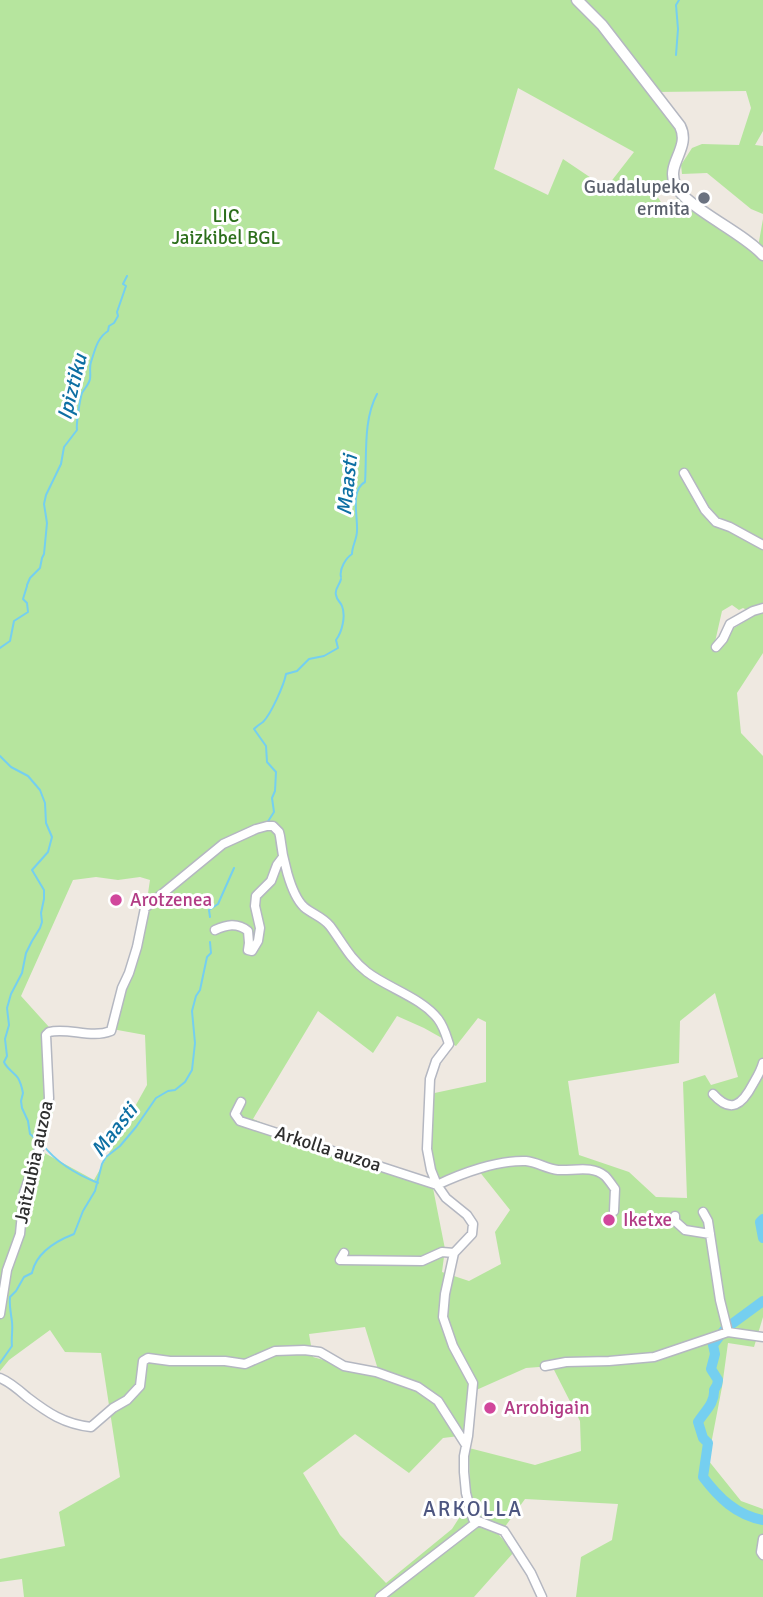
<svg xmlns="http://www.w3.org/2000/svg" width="763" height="1597" font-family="Signika,sans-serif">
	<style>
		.green { fill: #b6e59e; fill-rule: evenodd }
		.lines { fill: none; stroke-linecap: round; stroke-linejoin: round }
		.stream { stroke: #75cff0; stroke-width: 2 }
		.river { stroke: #75cff0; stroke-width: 10 }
		.minor-casing { stroke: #b4b7c1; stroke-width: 11 }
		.tertiary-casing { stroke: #b4b7c1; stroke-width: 13 }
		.minor { stroke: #fff; stroke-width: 8 }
		.tertiary { stroke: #fff; stroke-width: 10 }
		.worship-dot { fill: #6b7280; stroke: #fff; stroke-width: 2.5 }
		.hotel-dot { fill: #d1479c; stroke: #fff; stroke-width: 2.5 }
		.labels { text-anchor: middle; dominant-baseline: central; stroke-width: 6; stroke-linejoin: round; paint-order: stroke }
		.worship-label { font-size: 19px; fill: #5b616d; stroke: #fff; text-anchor: end }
		.park-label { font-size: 19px; fill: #2c6e1b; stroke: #fff }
		.hotel-label { font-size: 19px; fill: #b23c85; stroke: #fff; text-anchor: start }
		.street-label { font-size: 19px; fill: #2e2e2e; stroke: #fff }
		.water-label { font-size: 21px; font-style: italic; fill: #0d6fa3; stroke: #fff }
		.neighbourhood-label { font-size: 21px; letter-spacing: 2px; fill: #4d5680; stroke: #fff }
	</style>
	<rect width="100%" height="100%" fill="#efe9e1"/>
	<path class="green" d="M0 0H763V131L755 145 763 146V214L751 209 707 173 682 174 681 165 692 148 702 144 739 145 751 108 746 91 655 92 680 137 668 185 657 196 666 210 668 211 678 197C699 219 731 232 758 247L763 219V653L737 693 741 733 763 756V1317L754 1347 728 1343 722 1387 708 1460 741 1501 763 1509V1597H576L581 1557 612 1540 618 1504 525 1499 499 1535 514 1552 474 1597H24L22 1579 0 1582V1559L65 1546 59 1512 120 1477 101 1353 65 1352 50 1330 9 1360 0 1371ZM518 88 634 152 606 188 563 159 548 195 494 169ZM732 605 739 610 743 608 749 611 752 617 729 631 722 643 715 642 722 611ZM96 877 118 880 140 877 150 880 138 960 124 991 112 1029 145 1035 147 1085 94 1180 39 1150 53 1113 49 1027 21 996 73 880ZM715 993 738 1077 711 1085 705 1075 683 1082 687 1198 656 1197 629 1172 579 1155 568 1081 679 1063 680 1021ZM318 1011 373 1053 397 1016 424 1028 456 1046 478 1018 486 1022V1082L430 1094 432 1182 322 1147 253 1119ZM475 1166 510 1210 495 1232 501 1264 469 1281 442 1272 445 1249 432 1183ZM365 1327 380 1376 313 1357 309 1334ZM552 1366 580 1421 581 1451 535 1465 469 1448 470 1501 452 1529 386 1583 340 1535 303 1473 355 1434 409 1473 443 1438 467 1435 474 1391 526 1368Z"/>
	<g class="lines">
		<path class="stream" d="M676 55 678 29 676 5 679 0
			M341 577C339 569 346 558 352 554 352 546 357 539 357 531 358 516 350 490 365 482 367 455 363 420 377 394
			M27 585 30 578 40 568 42 558 44 554 47 523 44 504 46 495 61 464 64 447 77 430C76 424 80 399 82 393 85 388 89 384 90 379 91 373 89 368 91 362 95 350 97 338 108 331L109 326 114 323 118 316 117 312 126 286 123 284 127 276
			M0 648 10 641 14 621 28 612 27 603 23 599 27 586
			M0 756 11 767 28 776 40 790 45 803 46 823 52 837 48 852 32 870 44 890V899L41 913 42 922 40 928 32 941 26 953 22 973 11 994 7 1008 9 1025 5 1039 7 1056 4 1062C7 1069 14 1072 18 1078 21 1083 22 1088 23 1093L21 1101 22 1108 28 1121 30 1134 38 1141
			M267 823 274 812 272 798 275 791 276 772 267 762 266 746 254 729C257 726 260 724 263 722 271 714 284 685 286 674L297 671 309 659 324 656 338 648 336 640C342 632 346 616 342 606 340 601 337 601 336 595 334 589 340 585 341 579
			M210 917 209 910 218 904 234 868
			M43 1145C56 1162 78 1175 98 1183
			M0 1363 12 1346C11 1338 13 1330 12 1322 11 1313 9 1306 10 1297L16 1291 24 1277 32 1273C36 1253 56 1241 74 1234L83 1211 95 1191 102 1164 106 1157 120 1146 136 1127 156 1098 168 1091 175 1090 185 1082 192 1070 195 1043 192 1011 196 996 200 990 207 957 211 953 210 942"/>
		<path class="river" d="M763 1219 760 1222 763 1238
			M763 1301 725 1329 713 1345 715 1354 711 1369 718 1380 717 1385 714 1390C715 1403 705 1411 698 1422L703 1438 708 1443 703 1477C719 1498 736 1515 763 1520"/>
		<defs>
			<path id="minor" d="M684 473 705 510 716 522 730 527 763 545
				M716 647 723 639 730 624 753 611 763 608
				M215 930C226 925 237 922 248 931L249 943 248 950 252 951 258 941 260 928 255 906 256 896 271 881 277 865 283 857
				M713 1094C731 1114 742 1105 753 1084 757 1077 761 1071 763 1063
				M241 1102 235 1114 240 1121 437 1185C462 1173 498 1160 526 1161 537 1162 547 1169 558 1170 574 1171 592 1165 605 1176 609 1180 612 1185 615 1189L614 1211
				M703 1212 708 1221 720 1300 728 1332
				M675 1216V1221L685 1230 710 1234
				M344 1253 340 1260 422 1261 442 1252 454 1253
				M0 1314 7 1270 20 1234 24 1193 39 1149 46 1116 49 1098 46 1035 49 1032C68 1027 91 1039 111 1031L122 988 129 973 137 947 145 908 223 844 256 829 267 826H273L279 832 280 836C282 855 290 894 304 907 312 914 323 917 330 926 342 942 350 959 367 972 388 988 422 998 438 1019 444 1027 446 1035 449 1044L436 1061 430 1079 427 1149 431 1170 437 1185 446 1198 467 1215 473 1224 472 1234 454 1253 445 1294 443 1317 453 1346 473 1383 468 1436 464 1456V1472L466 1493 473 1519 504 1531 531 1573 542 1597
				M545 1366 566 1362 609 1361 654 1357 728 1332 763 1337
				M0 1378C10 1382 19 1390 27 1397 48 1413 64 1424 91 1427L113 1408 127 1400 140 1386 143 1361 148 1358 170 1361H225L245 1364 275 1351 304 1350 320 1352 344 1366 376 1372 418 1387 438 1401 466 1445
				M763 1539 761 1552 763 1555
				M380 1597 477 1522"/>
			<path id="tertiary" d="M577 0 602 25 680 126C691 148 666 163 675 184 684 207 743 232 763 255"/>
		</defs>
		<use href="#minor" class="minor-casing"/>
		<use href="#tertiary" class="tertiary-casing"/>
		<use href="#minor" class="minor"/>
		<use href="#tertiary" class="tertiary"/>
	</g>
	<circle class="worship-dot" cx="704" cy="198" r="7"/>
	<g class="hotel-dot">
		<circle cx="116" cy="900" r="7"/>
		<circle cx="609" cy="1220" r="7"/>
		<circle cx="490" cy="1408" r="7"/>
	</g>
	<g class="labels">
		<g class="worship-label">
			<text x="690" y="187">Guadalupeko<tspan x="690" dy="22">ermita</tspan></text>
		</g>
		<g class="park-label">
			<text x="226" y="216">LIC<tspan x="226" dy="22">Jaizkibel BGL</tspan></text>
		</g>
		<g class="hotel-label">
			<text x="130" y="900">Arotzenea</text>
			<text x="623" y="1220">Iketxe</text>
			<text x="504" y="1408">Arrobigain</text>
		</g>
		<g class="street-label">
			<text transform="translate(328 1149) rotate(18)">Arkolla auzoa</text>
			<text transform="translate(34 1162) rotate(-78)">Jaitzubia auzoa</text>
		</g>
		<g class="water-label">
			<text transform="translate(72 387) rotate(-76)">Ipiztiku</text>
			<text transform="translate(347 485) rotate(-84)">Maasti</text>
			<text transform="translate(114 1130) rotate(-52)">Maasti</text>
		</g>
		<g class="neighbourhood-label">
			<text x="473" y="1509">ARKOLLA</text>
		</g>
	</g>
</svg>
